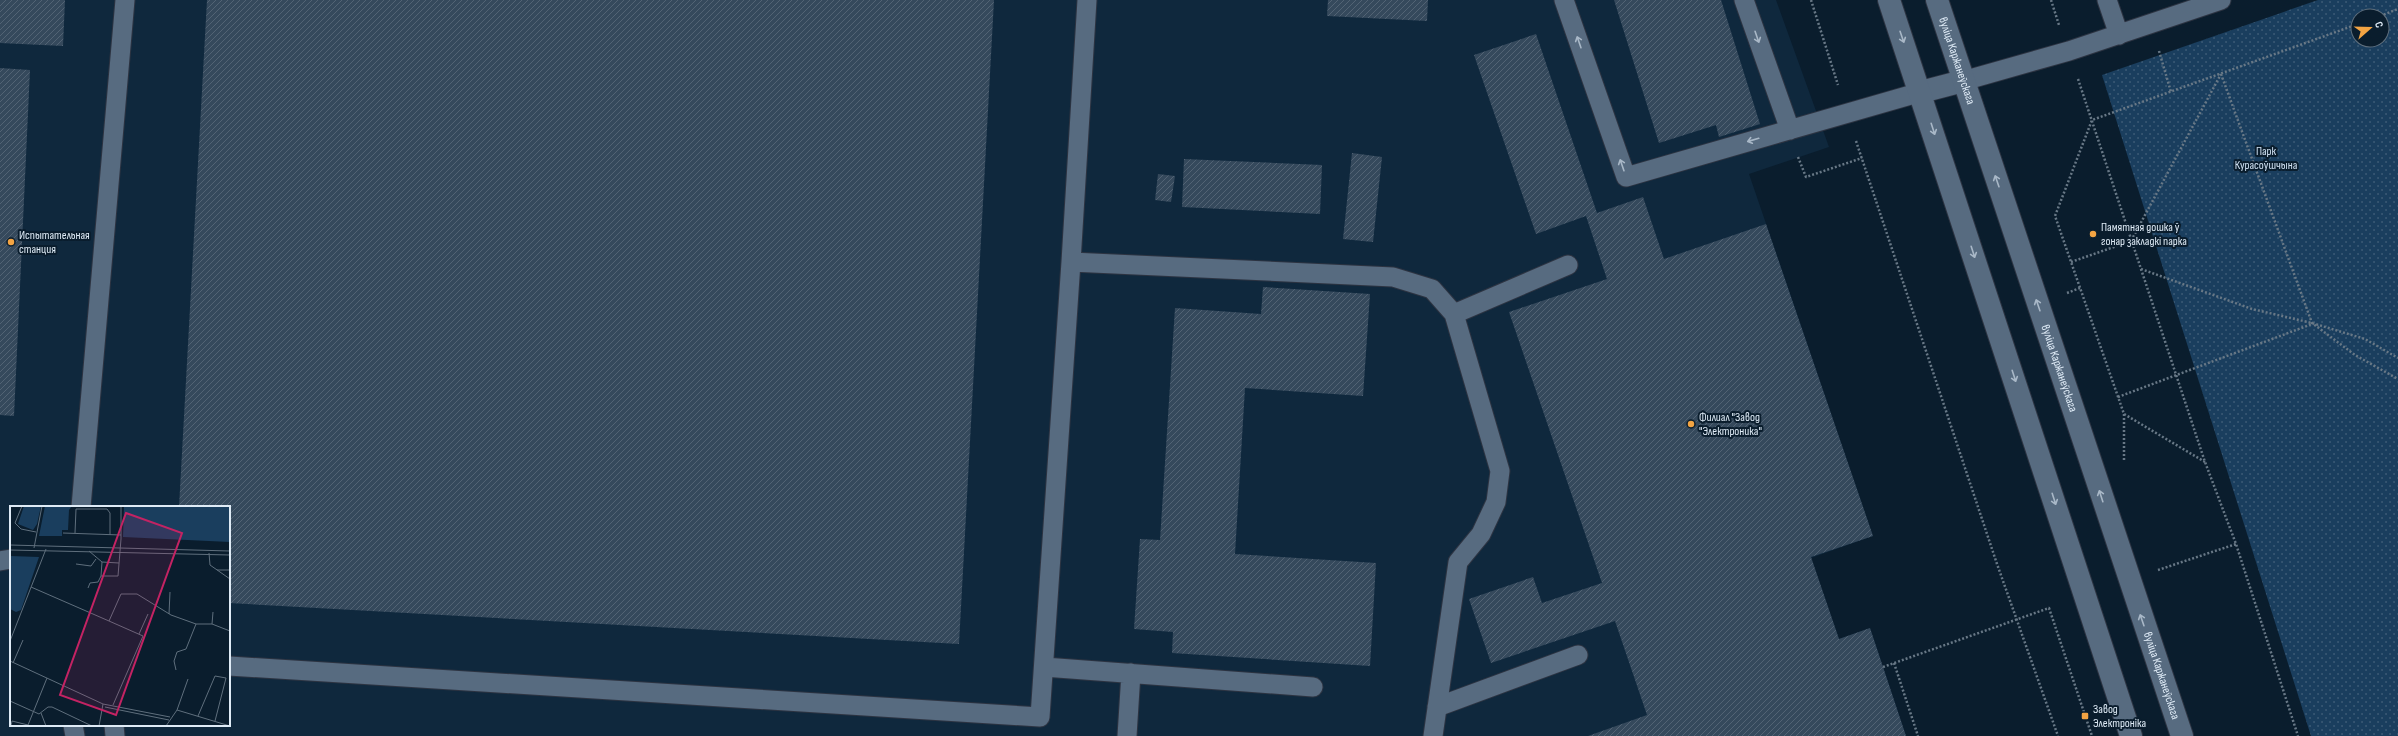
<svg xmlns="http://www.w3.org/2000/svg" width="2398" height="736" font-family="'Sofia Sans Condensed',sans-serif">
	<style>
		.built { fill: #0f283d; fill-rule: evenodd }
		.park { fill: url(#park-dots); fill-rule: evenodd }
		.building { fill: url(#building-hatch) }
		.lines { fill: none; stroke-linecap: round; stroke-linejoin: round }
		.service-casing { stroke: #2d3442; stroke-width: 21 }
		.minor-casing { stroke: #2d3442; stroke-width: 24 }
		.secondary-casing { stroke: #2d3442; stroke-width: 24 }
		.path { stroke: #687886; stroke-width: 2.5; stroke-dasharray: 2 2; stroke-linecap: butt }
		.service { stroke: #576b80; stroke-width: 19 }
		.minor { stroke: #576b80; stroke-width: 22 }
		.secondary { stroke: #576b80; stroke-width: 22 }
		.oneway { stroke: #a9b8c7 }
		.poi-dot { fill: #f3a443; stroke: #0a1d2d; stroke-width: 1.5 }
		.labels { text-anchor: middle; dominant-baseline: central; stroke-width: 4; stroke-linejoin: round; paint-order: stroke }
		.street-label { font-size: 12px; fill: #dfebf6; stroke: #0a1d2d }
		.park-label { font-size: 12px; fill: #d0e1f2; stroke: #0a1d2d }
		.poi-label { font-size: 12px; fill: #dfebf6; stroke: #0a1d2d; text-anchor: start }
		.inset-road { fill: none; stroke: #5f6f7d; stroke-width: 1 }
		.view { fill: #c32363; fill-opacity: 0.15; stroke: #c32363; stroke-width: 2 }
		.inset-edge { fill: none; stroke: #dfebf6; stroke-width: 2 }
	</style>
	<defs>
		<pattern id="park-dots" width="8" height="8" patternUnits="userSpaceOnUse"><rect width="8" height="8" fill="#1a3e5e"/><path d="M2 2h.1M6 6h.1" fill="none" stroke="#3b5a76" stroke-width="1.8" stroke-linecap="round"/></pattern>
		<pattern id="building-hatch" width="6" height="6" patternUnits="userSpaceOnUse"><rect width="6" height="6" fill="#35495c"/><path d="M-1 1l2-2M0 6l6-6M5 7l2-2" fill="none" stroke="#526374"/></pattern>
	</defs>
	<rect width="100%" height="100%" fill="#0a1d2d"/>
	<path class="built" d="M0 0H1776L1829 147 1749 174 1873 536 1811 558 1839 639 1870 628 1906 736H0ZM11 507H229V725H11Z"/>
	<path class="park" d="M2318 0H2398V736H2311L2102 75ZM2358 16H2382V40H2358Z"/>
	<path class="building" d="M0 0H65L63 46 0 43Z
		M207 0H994L959 644 229 603V507H179Z
		M1328 0H1428L1427 21 1327 16Z
		M1614 0H1721L1760 124 1719 137 1716 125 1659 143Z
		M1536 34 1597 213 1643 197 1664 259 1766 224 1873 536 1811 557 1839 639 1870 628 1906 736H1588L1647 715 1615 621 1491 663 1469 599 1533 577 1542 603 1602 583 1509 312 1607 279 1586 216 1536 234 1474 55Z
		M0 68 30 70 14 416 0 415Z
		M1352 153 1382 157 1373 242 1343 239Z
		M1184 159 1322 165 1320 214 1182 207Z
		M1158 174 1175 176 1171 202 1155 200Z
		M1263 287 1370 294 1363 396 1245 388 1235 554 1376 563 1370 666 1172 653 1173 632 1134 629 1140 539 1160 540 1175 308 1261 314Z"/>
	<g class="lines">
		<defs>
			<path id="service" d="M1564 0 1626 177 1921 92
				M1744 0 1790 130
				M2107 0 2119 35
				M1963 81 2069 51 2221 0
				M1071 262 1087 0
				M1454 314 1568 265
				M81 507 125 0
				M0 561 11 559
				M229 666 1040 717 1071 262 1393 277 1432 289 1454 314 1500 471 1496 502 1481 534 1458 562 1433 736
				M1044 667 1313 687
				M1437 707 1578 655
				M73 725 75 736
				M114 725 115 736
				M1127 736 1131 673"/>
			<path id="minor" d="M1921 92 1963 81"/>
			<g id="secondary">
				<path d="M1889 0 2131 736"/>
				<path id="s1" d="M1937 0 2182 736"/>
			</g>
		</defs>
		<use href="#service" class="service-casing"/>
		<use href="#minor" class="minor-casing"/>
		<use href="#secondary" class="secondary-casing"/>
		<path class="path" d="M1811 0 1838 85
			M2051 0 2059 25
			M2380 16 2398 9
			M2159 51 2171 92
			M2221 74 2312 323 2355 355 2398 379
			M2078 79 2205 462 2236 544 2298 736
			M1856 141 1997 564 2058 736
			M1798 157 1806 177 1862 158
			M2071 262 2131 241 2221 74
			M2141 269 2252 309 2312 323 2365 339 2398 358
			M2067 293 2080 288
			M2118 397 2312 324
			M2124 414V460
			M2205 462 2124 414 2055 216 2092 120 2358 24
			M2158 570 2236 544
			M1894 663 1918 736
			M1883 667 2049 608 2092 736"/>
		<use href="#service" class="service"/>
		<use href="#minor" class="minor"/>
		<use href="#secondary" class="secondary"/>
	</g>
	<defs><path id="oneway-shaft" d="M-6 0H5M1.5-3L5.5 0L1.5 3" fill="none" stroke-width="1.6" stroke-linecap="round" stroke-linejoin="round"/></defs>
	<g class="oneway">
		<use href="#oneway-shaft" transform="translate(1757 37) rotate(71)"/>
		<use href="#oneway-shaft" transform="translate(1902 37) rotate(71)"/>
		<use href="#oneway-shaft" transform="translate(1579 42) rotate(-109)"/>
		<use href="#oneway-shaft" transform="translate(1933 129) rotate(72)"/>
		<use href="#oneway-shaft" transform="translate(1753 140) rotate(164)"/>
		<use href="#oneway-shaft" transform="translate(1622 165) rotate(-109)"/>
		<use href="#oneway-shaft" transform="translate(1997 181) rotate(-109)"/>
		<use href="#oneway-shaft" transform="translate(1973 252) rotate(72)"/>
		<use href="#oneway-shaft" transform="translate(2038 305) rotate(-109)"/>
		<use href="#oneway-shaft" transform="translate(2014 376) rotate(72)"/>
		<use href="#oneway-shaft" transform="translate(2101 496) rotate(-108)"/>
		<use href="#oneway-shaft" transform="translate(2054 499) rotate(72)"/>
		<use href="#oneway-shaft" transform="translate(2142 620) rotate(-109)"/>
	</g>
	<g class="poi-dot">
		<circle cx="2093" cy="234" r="4"/>
		<circle cx="11" cy="242" r="4"/>
		<circle cx="1691" cy="424" r="4"/>
		<rect x="2081" y="712" width="8" height="8" rx="2"/>
	</g>
	<g class="labels">
		<g class="street-label">
			<text stroke="none"><textPath href="#s1" startOffset="64">вуліца Каржанеўскага</textPath></text>
			<text stroke="none"><textPath href="#s1" startOffset="388">вуліца Каржанеўскага</textPath></text>
			<text stroke="none"><textPath href="#s1" startOffset="712">вуліца Каржанеўскага</textPath></text>
		</g>
		<g class="park-label">
			<text x="2266" y="151">Парк<tspan x="2266" dy="14">Курасоўшчына</tspan></text>
		</g>
		<g class="poi-label">
			<text x="2101" y="227">Памятная дошка ў<tspan x="2101" dy="14">гонар закладкі парка</tspan></text>
			<text x="19" y="235">Испытательная<tspan x="19" dy="14">станция</tspan></text>
			<text x="1699" y="417">Филиал "Завод<tspan x="1699" dy="14">"Электроника"</tspan></text>
			<text x="2093" y="709">Завод<tspan x="2093" dy="14">Электроніка</tspan></text>
		</g>
	</g>
	<g transform="translate(10 506)">
		<rect width="220" height="220" fill="#0a1d2d"/>
		<path d="M14 0H31L27 18 23 24 8 18ZM0 50 29 51 11 104 6 106 0 103Z" fill="#1a3e5e"/>
		<path d="M35 0H62L59 4 58 24H52V30H29ZM114 0H220V36L113 31Z" fill="#1a3e5e"/>
		<path class="inset-road" d="M12 0 5 17 11 23 26 26M53 27 111 29M65 27 66 3H97L100 7V29M0 39 220 45M24 42 32 0M0 44 220 49M79 45 92 56M199 47 200 59 220 73M109 57 92 56 91 70H108L111 33V0M66 58 81 60 86 53M207 64H220M21 81 99 115M78 82 80 77 88 76 91 70M159 108 160 86M202 118 220 125M129 128 138 108M0 135 36 43M0 155 93 198 160 211M3 157 13 134M166 164 164 155 167 146 176 143 186 118M0 195 29 208 38 201H42L82 220M103 199 133 130 99 115 111 88H127L161 109 186 118H202L203 106M95 201 159 214M167 204 178 173M31 207 36 220M188 210 205 170 216 172 205 215M1 220 2 215 18 219 37 172M89 220 93 198M156 220 167 204 220 220"/>
		<path class="view" d="M116 7 172 27 106 209 50 189Z"/>
		<rect width="220" height="220" class="inset-edge"/>
	</g>
	<g transform="translate(2370 28) rotate(70)"><circle r="19" fill="#0a1d2d" stroke="#5f6f7d"/>
	<path d="M0-3L7 15L0 10L-7 15Z" fill="#f3a443"/>
	<text y="-6" font-size="11" font-weight="bold" text-anchor="middle" fill="#dfebf6">С</text>
	</g>
</svg>
